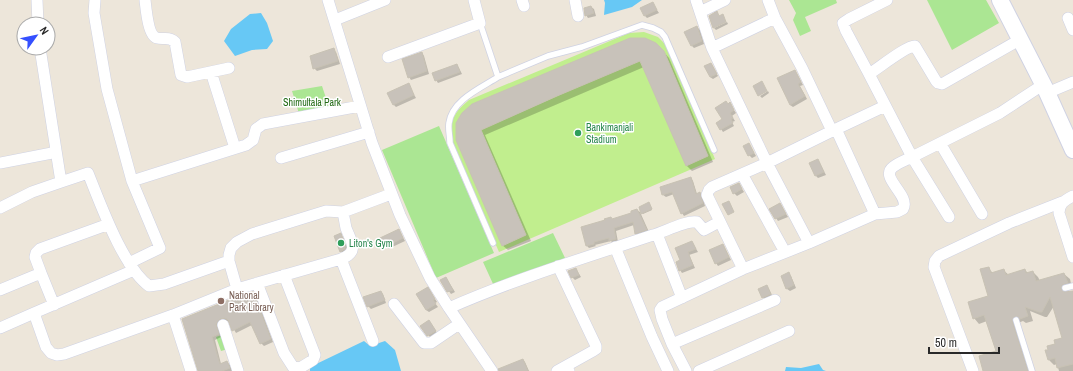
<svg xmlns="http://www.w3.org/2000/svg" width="1073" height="371" font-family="'Archivo Narrow',sans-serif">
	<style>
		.green { fill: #abe693 }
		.pitch { fill: #c1ee8e }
		.water { fill: #67c8f5 }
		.shadow { fill: #0003 }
		.building { fill: #c8c2ba; stroke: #c8c2b4 }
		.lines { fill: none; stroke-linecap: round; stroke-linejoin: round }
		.lane-casing { stroke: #cfd2e3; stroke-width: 7 }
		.street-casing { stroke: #cfd2e3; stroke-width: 12 }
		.secondary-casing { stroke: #cfd2e3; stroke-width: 18 }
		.lane { stroke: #fff; stroke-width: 5.5 }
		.street { stroke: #fff; stroke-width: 11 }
		.secondary { stroke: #fff; stroke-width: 16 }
		.leisure-dot { fill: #2e9e5b; stroke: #fff; stroke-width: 1.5 }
		.education-dot { fill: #8d6e63; stroke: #fff; stroke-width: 1.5 }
		.labels { text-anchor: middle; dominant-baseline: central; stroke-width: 3; stroke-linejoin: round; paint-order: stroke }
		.park-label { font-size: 10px; fill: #236a16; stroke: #fff }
		.leisure-label { font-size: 10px; fill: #27864d; stroke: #fff; text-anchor: start }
		.education-label { font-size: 10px; fill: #785e54; stroke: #fff; text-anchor: start }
	</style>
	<rect width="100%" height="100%" fill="#ede6da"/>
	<path class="green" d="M789 0H836L837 3 805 17 811 31 800 36 793 20 796 13Z
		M927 0H986L999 23 952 50Z
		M322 86 331 113 301 120 292 91Z
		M439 126 494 253 436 278 382 150Z
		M553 233 566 260 494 286 483 262Z
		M227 333 232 348 221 351 216 337Z"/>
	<path class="pitch" d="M644 32 658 37 667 46 715 159 499 252 451 143C451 120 451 115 469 100L629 33Z"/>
	<path class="water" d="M604 0H642L632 7 604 15 605 3Z
		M261 13 267 23 273 41 267 49 252 50 235 56 224 41 231 29 250 14Z
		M364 341 370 346 385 341 395 350 401 371H310V367Z
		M819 364 823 370 826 371H785L786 367 801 368Z"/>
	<path class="shadow" d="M653 4 659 13 647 18 645 16Z
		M591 7 594 9 596 16 588 18 586 15Z
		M727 22 728 24 716 30 714 28Z
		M697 27 700 30 704 44 694 48 692 46Z
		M333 50 336 52 340 64 317 71 314 68Z
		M662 50 669 58 713 162 692 171 686 165 644 67 485 135 531 241 508 250 502 245 457 140Z
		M422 53 424 56 429 74 411 80 409 77Z
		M711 64 718 76 713 79 710 77Z
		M457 65 459 68 462 74 438 83 436 80Z
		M795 71 803 85 800 86 807 99 793 107 790 105Z
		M408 84 416 98 396 107 393 104Z
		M768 91 769 93 762 98 760 96Z
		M730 104 736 113 732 116 735 121 732 122 734 126 723 132 721 129 728 105Z
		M749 144 756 156 752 158 749 155Z
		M818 160 826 175 818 178 816 176Z
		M691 178 693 181 697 194 700 193 702 196 705 206 684 216 682 213 674 194 666 197 663 195Z
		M739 184 744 192 737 196 734 193Z
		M649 204 652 210 643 214 642 213Z
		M780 204 788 217 778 221 770 209Z
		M637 210 640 212 649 232 638 236 636 233 634 225 616 231 618 242 613 243 611 241 595 245 596 246 589 248 587 246 613 220 632 214Z
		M399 230 405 241 388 249 386 246Z
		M340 235 343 237 348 249 343 254 341 251Z
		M692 242 698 252 689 255 695 268 682 273 680 270Z
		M723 245 731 260 718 266 716 263Z
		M988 268 993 273 1003 270 1009 275 1025 270 1028 273 1033 272 1038 277 1040 281 1064 274 1070 279 1072 288 1067 291 1066 293 1073 294V371H1059L1057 364 1054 365 1049 360V350L1063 339 1054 306 1047 317H1045L1030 311 1033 321 1026 323 1023 321 1018 323 1031 371H984L997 352 987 321 979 324 974 318 989 296Z
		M576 269 581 277 575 280 572 277Z
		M788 274 791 276 796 288 790 291 787 289 782 277Z
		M446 278 455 292 451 294 441 280Z
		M767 286 773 297 765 300 763 297Z
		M430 291 437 302 435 303 438 307 429 312 426 310Z
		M381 292 383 294 386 303 371 309 368 306Z
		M253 293 256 296 273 342 264 346 261 343 252 325 236 333 229 321H224L219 327 221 337 215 340 221 364 227 362 230 365 232 371H199L183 320Z
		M429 322 438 334 431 338 421 327Z
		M523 360 525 362 529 371H501Z"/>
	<path class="building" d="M653 2 657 10 644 16 640 8Z
		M591 6 594 13 585 16 584 8Z
		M717 11 719 16 723 14 726 22 713 28 709 16Z
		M697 26 702 41 691 46 684 32Z
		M630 38H645L656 43 664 51 708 156 686 166 640 61 557 96 481 130 526 235 502 246 456 140V123L462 113 472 104Z
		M334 48 338 61 313 69 310 56Z
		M422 52 427 71 408 78 402 59Z
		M711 63 717 74 710 77 704 66Z
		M457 64 460 72 435 81 432 73Z
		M795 70 801 82 798 84 805 96 790 105 777 78Z
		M762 81 767 91 758 96 753 86Z
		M409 83 414 95 393 105 387 93Z
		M726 101 728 104 730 102 734 110 730 113 733 118 731 119 733 123 720 130 716 123 722 119 715 108Z
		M749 143 754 153 748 156 743 146Z
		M818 159 824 172 815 176 809 163Z
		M691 177 696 194 700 192 703 203 681 214 672 192 662 195 660 187Z
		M739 183 742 189 733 194 730 187Z
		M729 201 734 212 728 215 722 204Z
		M649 202 652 209 641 214 639 207Z
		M780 203 786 214 775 219 769 209Z
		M637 209 647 230 635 234 633 222 614 228 616 239 609 241V238L594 242V244L586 246 581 227 605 220 604 219 611 217 612 219 631 213V211Z
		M399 229 403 238 385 247 380 238Z
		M341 233 345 246V249L340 252 334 236Z
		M692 241 696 249 688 252 693 265 679 271 676 262 680 260 675 248Z
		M723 244 729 257 715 264 709 250Z
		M989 267 991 273 1004 269 1006 275 1025 269 1026 273 1033 271 1036 281 1064 273 1068 283 1062 285 1061 289 1064 292 1073 291V364L1057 368 1055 358 1048 360 1045 350H1048L1047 346 1055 344 1054 340 1062 338 1050 297 1042 312H1039L1025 307 1028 316 1020 319 1015 316 1012 319V321L1028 371H983L979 356 996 351 984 315 973 319 968 302 988 296 980 269Z
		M576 268 579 275 571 278 568 271Z
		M789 272 794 285 786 289 781 276Z
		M446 277 453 290 447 292 440 280Z
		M767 285 771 294 762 298 758 289Z
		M428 287 435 299 433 300 436 304 426 310 416 294Z
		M381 291 385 300 367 307 363 297Z
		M253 292 271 339 260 344 250 322 232 331 228 320 225 318 220 319 216 324 219 334 212 337 220 364 227 361 230 368 222 371H198L182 319 239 296Z
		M429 320 436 331 427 336 420 326Z
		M523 359 528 371H499L498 369Z"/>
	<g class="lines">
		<defs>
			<path id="lane" d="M480 23 498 77 548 56 582 47 642 25 653 28 661 32 665 37 714 150
				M493 243 450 143C450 136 448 130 449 123 452 100 481 88 498 77
				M1065 288 1073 286
				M1016 320 1032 371"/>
			<path id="street" d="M37 0 38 24
				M95 0 94 13 107 89 132 181 160 248 129 263
				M145 0C146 8 148 36 157 38 164 40 169 36 175 42L181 75 187 77 229 68
				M328 0 372 143 400 215 430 278 449 308 492 371
				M522 0 524 6
				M575 0 578 16
				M696 0 712 48 767 163 832 131 802 68 775 18 768 0
				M887 0 849 19 843 23 846 31 869 74C879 68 906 46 915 46L936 81 938 83 942 84 1021 39
				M700 12 725 0
				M1068 18 1073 30
				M335 20 385 0
				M712 48 775 18
				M388 57 480 23 474 0
				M211 72 235 148
				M869 74 912 157 1000 113 1044 84
				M1047 93 1073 82
				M836 129 875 214
				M832 131 885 106
				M940 143 982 214
				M281 158 369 132
				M0 163 52 153 56 150
				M742 174 785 252
				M132 181 246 145 253 140 256 129 263 124 360 106
				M61 182 88 173C101 205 123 267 149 286L164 284 229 261 237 289
				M1073 196C1065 200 1059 203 1059 213L1073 257
				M0 208 32 192 61 182 40 48
				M343 212C344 217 345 223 346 228 351 241 360 252 341 259L373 341
				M657 234 682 298
				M615 247 652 337 668 371
				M229 261V255L231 248 237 242 252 234 326 211 343 212 391 194
				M558 266 596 346V349L593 351 566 366
				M743 269 707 195 709 190 712 187 767 163 809 243
				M41 273 54 305
				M284 275 315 355 313 360 300 368V371
				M257 283 284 353 293 367 300 368
				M0 290 41 273 35 257 36 253 40 249 109 224
				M394 304 424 343H431L459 324
				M449 308C515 279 584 258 653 235 664 232 687 220 697 222L704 230 719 222
				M34 313 134 270
				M173 315 237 289 341 259
				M223 325 238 371
				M0 328 34 313 46 347 51 353 57 355 64 354 173 315 191 371
				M672 344 775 300
				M557 371 566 366 569 371
				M686 371 672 344 662 319 660 310 662 307 743 269 809 243 875 214 897 212 903 209C911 195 879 178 893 167 898 163 906 160 912 157L949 217
				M699 371 789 331
				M973 371 934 267 935 261 939 256 1009 223 1062 202"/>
			<path id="secondary" d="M1000 0 1045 88 1073 150"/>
		</defs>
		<use href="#lane" class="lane-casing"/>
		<use href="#street" class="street-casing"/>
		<use href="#secondary" class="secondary-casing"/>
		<use href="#lane" class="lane"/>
		<use href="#street" class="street"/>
		<use href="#secondary" class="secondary"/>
	</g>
	<g class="leisure-dot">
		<circle cx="578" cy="133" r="4"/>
		<circle cx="341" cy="243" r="4"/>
	</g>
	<circle class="education-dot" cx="221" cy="301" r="4"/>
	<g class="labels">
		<g class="park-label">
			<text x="312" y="102">Shimultala Park</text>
		</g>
		<g class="leisure-label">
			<text x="586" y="127">Bankimanjali<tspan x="586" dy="12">Stadium</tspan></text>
			<text x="349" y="243">Liton's Gym</text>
		</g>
		<g class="education-label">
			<text x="229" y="295">National<tspan x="229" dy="12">Park Library</tspan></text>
		</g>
	</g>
	<g transform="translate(36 36) rotate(57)"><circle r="19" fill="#ffffff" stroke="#a9a9a9"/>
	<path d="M0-3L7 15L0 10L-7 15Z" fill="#3550ff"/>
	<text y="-6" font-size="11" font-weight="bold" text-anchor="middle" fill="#292929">N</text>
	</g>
	<path d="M929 347v6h70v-6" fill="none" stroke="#292929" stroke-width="2"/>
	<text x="935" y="347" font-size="12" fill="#292929" stroke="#ffffff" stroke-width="3" paint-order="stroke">50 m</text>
</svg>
